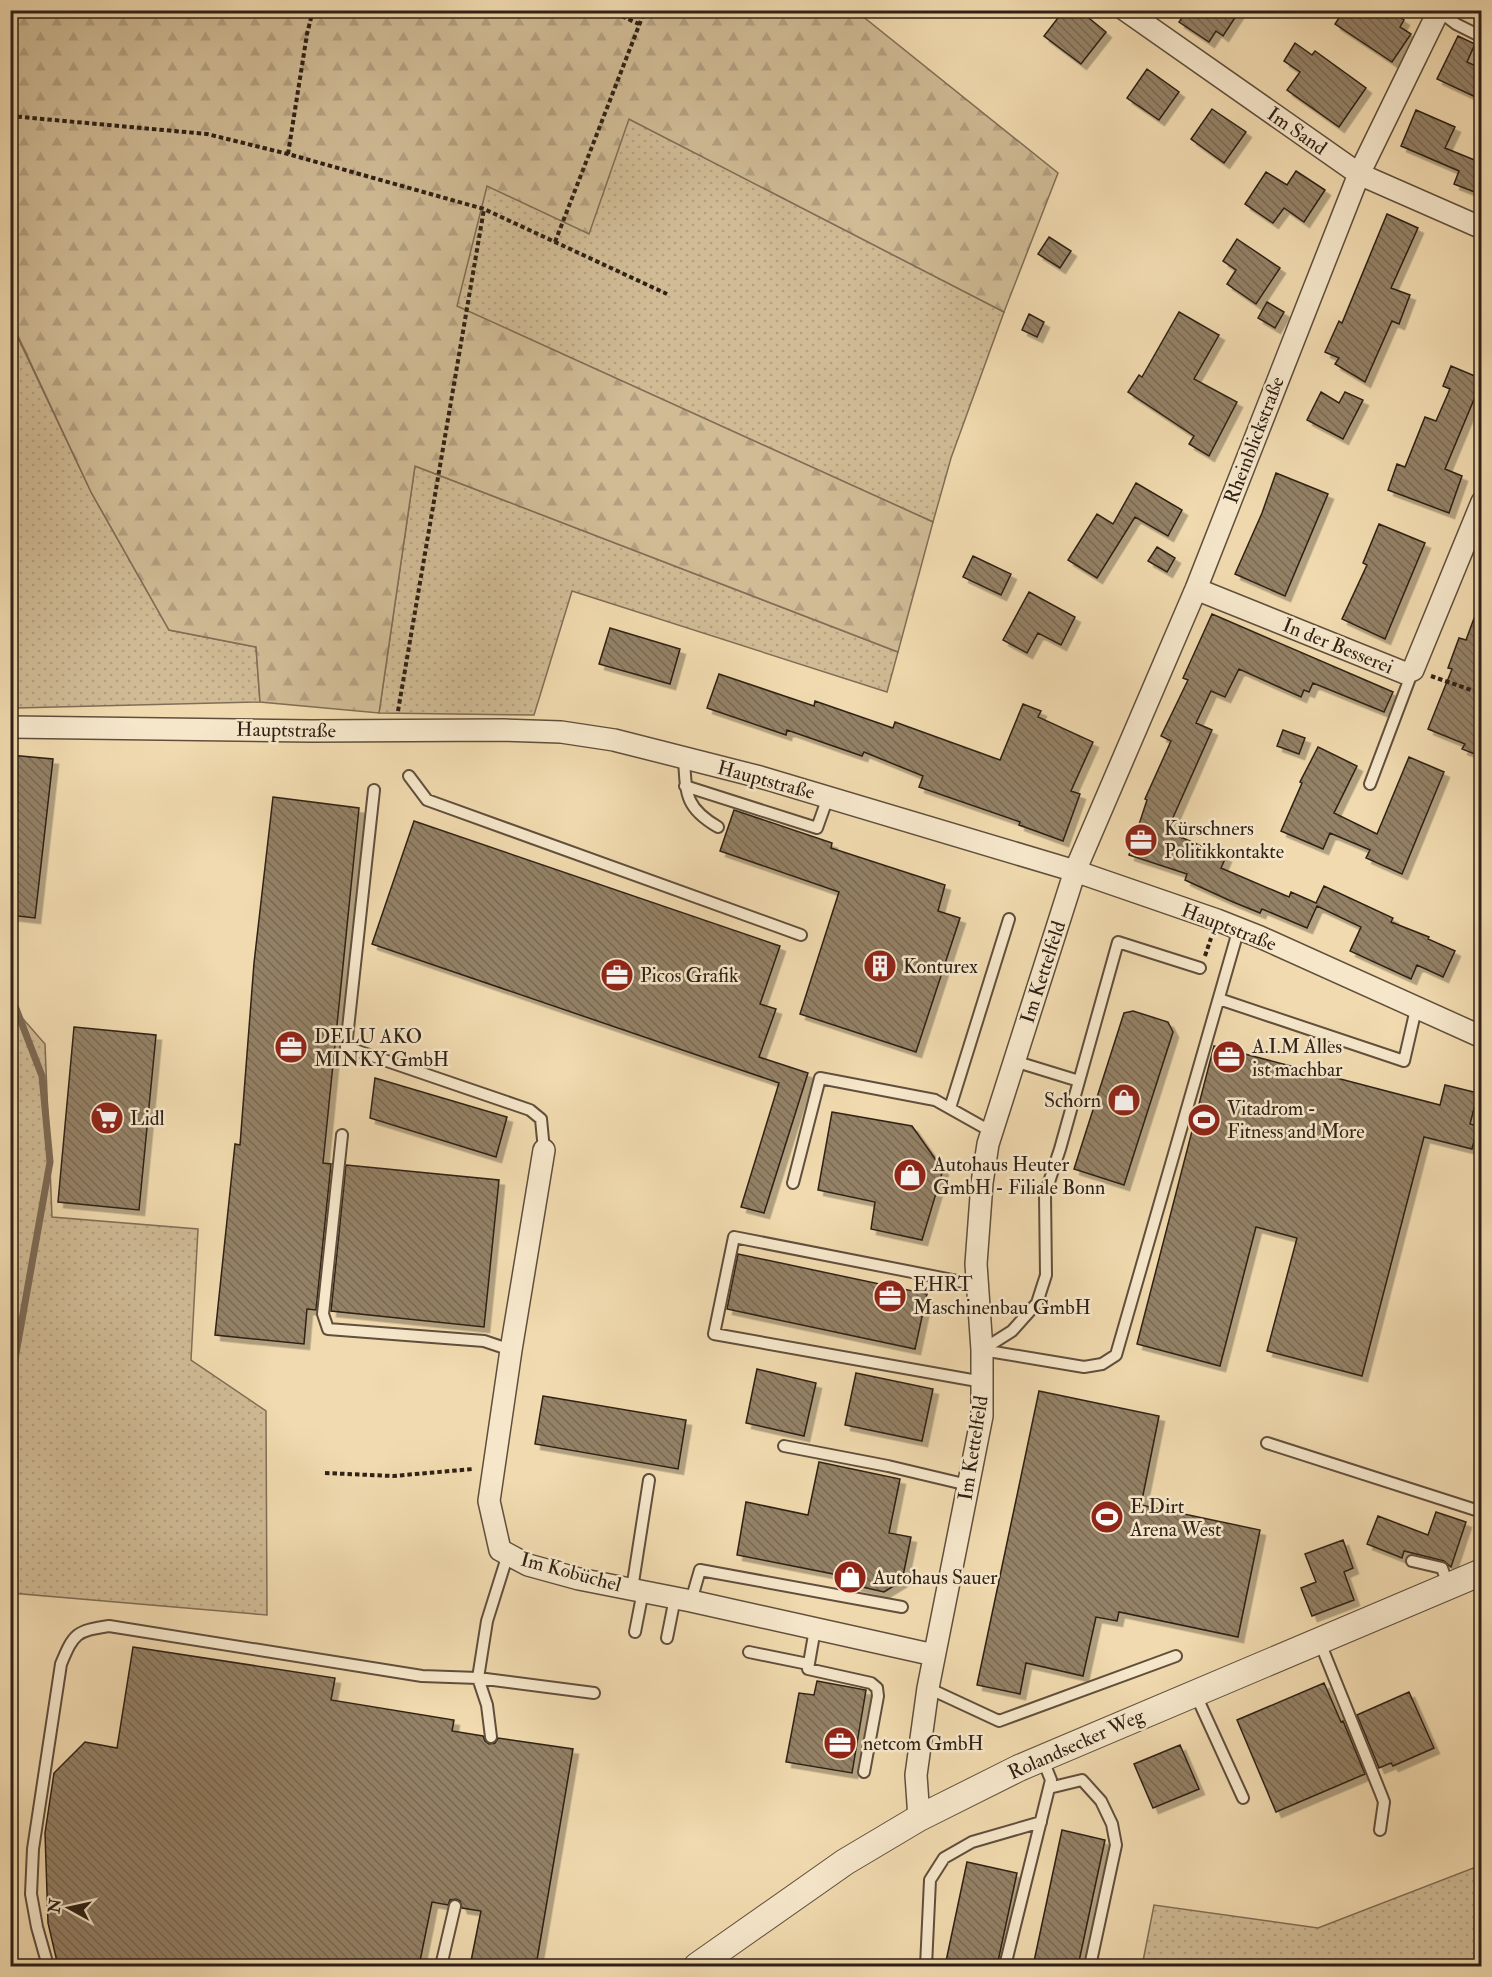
<svg xmlns="http://www.w3.org/2000/svg" width="1492" height="1977" font-family="'IM FELL Double Pica',serif">
	<style>
		.grass { fill: url(#grass-dots); stroke: #806e56; stroke-width: 1.5 }
		.forest { fill: url(#forest-firs); stroke: #806e56; stroke-width: 1.5 }
		.lines { fill: none; stroke-linecap: round; stroke-linejoin: round }
		.stream { stroke: #7c6a53; stroke-width: 7 }
		.building { fill: url(#building-back-hatch); stroke: #2f2116; stroke-width: 1.5; filter: url(#shadow) }
		.service-casing { stroke: #604f3c; stroke-width: 14 }
		.minor-casing { stroke: #604f3c; stroke-width: 24 }
		.tertiary-casing { stroke: #604f3c; stroke-width: 28 }
		.path { stroke: #2f2116; stroke-width: 4; stroke-dasharray: 4.5 3; stroke-linecap: butt }
		.service { stroke: #f6e7cb; stroke-width: 10 }
		.minor { stroke: #f6e7cb; stroke-width: 21 }
		.tertiary { stroke: #f6e7cb; stroke-width: 26 }
		.labels { text-anchor: middle; dominant-baseline: central; stroke-width: 5; stroke-linejoin: round; paint-order: stroke }
		.street-label { font-size: 20px; fill: #2f2116; stroke: #f6e7cb }
		.poi-label { font-size: 20px; fill: #2f2116; stroke: #f6e7cb; text-anchor: start }
	</style>
	<defs>
		<pattern id="grass-dots" width="8" height="8" patternUnits="userSpaceOnUse" patternTransform="scale(1.5)"><rect width="8" height="8" fill="#d0bb95"/><path d="M2 2h.1M6 6h.1" fill="none" stroke="#b3a080" stroke-width="1.8" stroke-linecap="round"/></pattern>
		<pattern id="forest-firs" width="22" height="20" patternUnits="userSpaceOnUse" patternTransform="scale(1.5)"><rect width="22" height="20" fill="#d0bb95"/><path d="M5 1l3.5 6h-7zM16 11l3.5 6h-7z" fill="#b3a080"/></pattern>
		<pattern id="building-back-hatch" width="6" height="6" patternUnits="userSpaceOnUse" patternTransform="scale(1.5)"><rect width="6" height="6" fill="#948166"/><path d="M-1 5l2 2M0 0l6 6M5-1l2 2" fill="none" stroke="#796953"/></pattern>
		<filter id="shadow"><feDropShadow dx="5.5" dy="5.5" stdDeviation="0" flood-color="#0004"/></filter>
	</defs>
	<rect width="100%" height="100%" fill="#f1daaf"/>
	<filter id="stains"><feTurbulence type="fractalNoise" baseFrequency=".00333" numOctaves="4"/><feColorMatrix values="0 0 0 0 .2 0 0 0 0 .09 0 0 0 0 .02 0 0 0 .5 -.17"/></filter>
	<radialGradient id="worn" r=".72"><stop offset=".6" stop-color="#630" stop-opacity="0"/><stop offset="1" stop-color="#630" stop-opacity=".3"/></radialGradient>
	<path class="grass" d="M629 119 1004 312 951 458 933 522 456 306 487 185Z
		M10 321 91 492 169 630 256 647 260 702 16 708 11 699Z
		M415 466 898 652 887 692 572 591 534 715 379 713Z
		M10 1004 45 1044 52 1217 198 1229 191 1360 266 1411 267 1615 11 1593Z
		M1481 1865V1966H1142L1154 1905 1318 1928Z"/>
	<path class="forest" d="M271 10 286 16 287 10 856 11 1058 173 1004 312 629 119 589 234 487 186 457 306 933 522 898 652 415 466 379 713 260 702 256 647 169 630 91 492 11 321V11Z"/>
	<g class="lines">
		<path class="stream" d="M10 993 42 1076 50 1162 10 1387"/>
	</g>
	<path class="building" d="M1064 10H1079L1106 32 1081 64 1044 36Z
		M1187 10H1240L1223 36 1216 31 1209 42 1179 22Z
		M1344 10H1390L1404 20 1400 27 1411 34 1392 62 1335 24Z
		M1458 36 1475 44 1467 62 1482 69V100L1437 79Z
		M1295 43 1312 55 1315 51 1366 88 1339 127 1287 90 1300 72 1284 61Z
		M1147 69 1179 92 1159 120 1127 98Z
		M1212 109 1246 132 1224 163 1191 139Z
		M1416 110 1455 127 1445 148 1482 163V195L1454 184 1459 171 1401 146Z
		M1296 171 1325 190 1304 222 1284 208 1273 223 1245 204 1266 172 1287 185Z
		M1387 214 1418 228 1391 288 1410 295 1399 324 1392 321 1365 382 1335 364 1339 358 1325 352 1339 321 1342 323Z
		M1049 237 1071 251 1060 268 1038 254Z
		M1237 239 1280 268 1256 304 1227 284 1236 270 1223 261Z
		M1267 302 1284 312 1275 328 1258 318Z
		M1179 312 1219 335 1194 379 1237 402 1209 456 1189 444 1194 436 1128 392 1139 375 1142 377Z
		M1029 314 1044 322 1037 337 1022 330Z
		M1451 366 1482 379V400L1475 397 1445 469 1462 476 1449 513 1388 490 1397 464 1405 467 1425 417 1436 421 1450 389 1443 386Z
		M1321 392 1339 403 1345 392 1363 400 1343 439 1307 420Z
		M1276 473 1328 494 1285 596 1235 574 1262 513Z
		M1136 483 1182 510 1168 536 1135 517 1097 578 1068 560 1097 514 1113 524Z
		M1379 524 1425 543 1385 639 1342 619 1367 565 1363 563Z
		M1157 547 1175 558 1167 572 1148 561Z
		M973 556 1011 574 1001 595 963 577Z
		M1029 592 1075 617 1061 645 1038 633 1027 653 1003 640Z
		M1480 602 1482 603V757L1462 749 1465 744 1428 729 1452 669 1448 668 1459 638 1466 640Z
		M1212 614 1393 692 1384 712 1313 683 1309 692 1304 690 1301 697 1239 669 1225 697 1211 691 1196 723 1212 730 1167 831 1226 857 1221 868 1289 897 1291 892 1316 903 1324 886 1393 918 1391 922 1429 937 1428 939 1455 951 1443 977 1417 965 1411 979 1350 951 1361 927 1317 906 1307 928 1262 909 1260 913 1233 902 1185 880 1187 874 1129 855 1147 800 1145 799 1171 741 1161 736 1188 680 1183 678Z
		M610 628 680 649 670 684 599 664Z
		M719 674 814 706 815 701 893 728 895 722 1000 760 1023 704 1041 711 1038 717 1093 742 1071 791 1080 794 1063 841 1019 825 1020 822 919 787 923 776 864 752 862 756 787 730 786 735 707 708Z
		M1283 730 1305 738 1299 754 1277 746Z
		M1318 747 1357 766 1334 813 1377 834 1409 757 1444 772 1402 874 1366 858 1370 850 1330 833 1323 849 1281 831 1302 783 1300 782Z
		M10 755 53 759 35 918 10 915Z
		M273 797 359 808 323 1163 331 1164 316 1310 307 1309 304 1344 215 1335 235 1144 240 1145 254 963Z
		M734 810 832 843 831 848 945 885 938 911 960 918 916 1052 800 1014 839 892 720 851Z
		M414 821 780 946 760 1004 776 1009 759 1057 808 1073 764 1213 741 1207 779 1083 372 944Z
		M1133 1011 1168 1022 1173 1032 1124 1185 1074 1169 1124 1013Z
		M74 1027 156 1035 139 1210 58 1202Z
		M1214 1046 1440 1105 1445 1085 1478 1093 1470 1124 1478 1126 1472 1149 1424 1137 1362 1376 1267 1351 1297 1238 1256 1227 1220 1366 1137 1344Z
		M375 1078 507 1117 496 1157 370 1118Z
		M832 1112 912 1126 943 1170 922 1240 871 1229 875 1202 818 1190Z
		M346 1165 499 1180 484 1327 331 1311Z
		M738 1254 927 1294 915 1349 727 1309Z
		M757 1369 816 1383 804 1436 746 1423Z
		M856 1373 933 1389 922 1441 845 1425Z
		M1039 1391 1159 1416 1141 1505 1260 1530 1238 1637 1119 1612 1117 1621 1096 1617 1083 1676 1026 1663 1020 1694 977 1685Z
		M543 1396 686 1420 678 1469 535 1444Z
		M819 1462 900 1479 889 1533 911 1537 902 1581 884 1592 836 1581 833 1574 737 1555 746 1502 808 1515Z
		M1436 1512 1466 1522 1451 1567 1444 1561 1404 1551 1402 1558 1367 1544 1378 1516 1428 1535Z
		M1343 1540 1353 1568 1344 1572 1354 1600 1312 1616 1301 1588 1316 1582 1305 1554Z
		M133 1647 335 1678 331 1700 454 1720 452 1731 483 1736 485 1741 489 1744 495 1743 498 1738 573 1749 536 1966H470L481 1911 462 1908 460 1901 456 1899 450 1900 448 1905 432 1902 419 1966H58L48 1923 45 1833 54 1773 85 1742 117 1748Z
		M817 1681 866 1690 852 1773 786 1762 799 1693 814 1695Z
		M1324 1683 1341 1722 1343 1721 1365 1774 1276 1812 1237 1720Z
		M1409 1692 1434 1748 1393 1766 1391 1763 1379 1768 1357 1715Z
		M1180 1745 1199 1789 1153 1808 1134 1764Z
		M1062 1830 1105 1840 1078 1966H1033Z
		M967 1862 1017 1873 997 1966H945Z"/>
	<g class="lines">
		<defs>
			<path id="service" d="M1439 11 1456 24 1482 37
				M684 758C686 794 685 808 718 827
				M409 776 427 800 801 935
				M1370 784 1413 670
				M685 786 817 828 828 797
				M374 790 346 1047 530 1110 541 1119 544 1150
				M1219 999 1404 1061 1416 1009
				M1014 1061 1079 1081
				M950 1108 1009 919
				M342 1135 323 1314 328 1329 484 1341 511 1350
				M793 1183 820 1078 935 1100 992 1132
				M978 1285 734 1237 714 1334 983 1382
				M982 1350 1084 1367 1102 1364 1116 1355 1239 928
				M982 1350 1012 1331 1037 1303 1046 1275 1045 1194 1060 1149 1118 942 1200 968
				M1267 1443 1482 1512
				M784 1446 888 1466 968 1485
				M1412 1561 1442 1568 1448 1585
				M632 1589 649 1480
				M691 1601 700 1570 902 1607
				M815 1629 808 1669 871 1683 877 1688 878 1696 864 1772
				M635 1632 643 1591
				M667 1638 675 1598
				M1319 1640 1381 1794 1384 1802 1380 1830
				M749 1652 808 1664
				M928 1688 999 1721 1176 1656
				M1195 1693 1243 1798
				M491 1737 487 1705 478 1678 594 1693
				M1049 1788 1082 1780 1101 1801 1112 1824 1116 1845 1090 1966
				M48 1966 37 1927 31 1894 33 1849 61 1664C74 1633 76 1631 109 1626L422 1676 478 1678 487 1621 508 1554
				M441 1966 455 1906
				M926 1966 930 1880 944 1858 972 1842 1041 1822
				M1005 1966 1051 1780 1042 1758"/>
			<path id="minor" d="M1125 10 1359 174 1482 228
				M1196 589 1405 673 1413 670 1482 502
				M10 727 311 731 504 730 561 732 614 740 760 777 1075 871 1217 920 1260 937 1482 1037
				M544 1150 511 1350 489 1501 500 1550 528 1565 579 1579 691 1601 934 1655
				M919 1818 916 1775 928 1688 982 1416V1350L976 1264 982 1183 988 1144 1075 871 1196 589 1359 174 1439 10"/>
			<path id="tertiary" d="M697 1966 845 1862 919 1818 1019 1768 1482 1572"/>
		</defs>
		<use href="#service" class="service-casing"/>
		<use href="#minor" class="minor-casing"/>
		<use href="#tertiary" class="tertiary-casing"/>
		<path class="path" d="M608 10 639 24
			M10 116 207 134 288 154 484 209 667 294
			M288 154 307 34 313 10
			M555 242 645 10
			M1431 676 1482 694
			M398 711 484 209
			M1205 956 1211 938
			M325 1473 393 1476 473 1469"/>
		<use href="#service" class="service"/>
		<use href="#minor" class="minor"/>
		<use href="#tertiary" class="tertiary"/>
	</g>
	<defs>
		<symbol id="office-disc" viewBox="-11 -11 22 22"><circle r="9.5" fill="#8f2418" stroke="#f6e7cb"/><path d="M-6-3h4V-5.5h4V-3h4V5H-6ZM-1-4.5V-3h2v-1.5ZM-6 0V1H6V0Z" fill="#fff"/></symbol>
		<symbol id="building-disc" viewBox="-11 -11 22 22"><circle r="9.5" fill="#8f2418" stroke="#f6e7cb"/><path d="M-4-6H4V6H1V3H-1V6H-4ZM-2.5-4.3h1.7v1.8h-1.7ZM.8-4.3h1.7v1.8H.8ZM-2.5-1h1.7V.8h-1.7ZM.8-1h1.7V.8H.8Z" fill="#fff"/></symbol>
		<symbol id="shop-disc" viewBox="-11 -11 22 22"><circle r="9.5" fill="#8f2418" stroke="#f6e7cb"/><path d="M-5-2.5h2.3a2.7 3.5 0 0 1 5.4 0H5L5.5 6h-11ZM-1.5-2.5h3a1.5 2.3 0 0 0-3 0Z" fill="#fff"/></symbol>
		<symbol id="supermarket-disc" viewBox="-11 -11 22 22"><circle r="9.5" fill="#8f2418" stroke="#f6e7cb"/><path d="M-6-5.5h2.5l.6 2H6L4.5 2H-2.5L-4.4-4H-6ZM-1.5 3.2a1.3 1.3 0 1 0 .1 0ZM3 3.2a1.3 1.3 0 1 0 .1 0Z" fill="#fff"/></symbol>
		<symbol id="stadium-disc" viewBox="-11 -11 22 22"><circle r="9.5" fill="#8f2418" stroke="#f6e7cb"/><path d="M0-5a6.5 5 0 1 0 0 10a6.5 5 0 1 0 0-10ZM-3.5-1.8h7v3.6h-7Z" fill="#fff"/></symbol>
	</defs>
	<g fill-rule="evenodd">
		<use href="#office-disc" x="1122" y="821" width="38" height="38"/>
		<use href="#building-disc" x="861" y="947" width="38" height="38"/>
		<use href="#office-disc" x="598" y="956" width="38" height="38"/>
		<use href="#office-disc" x="272" y="1028" width="38" height="38"/>
		<use href="#office-disc" x="1210" y="1038" width="38" height="38"/>
		<use href="#shop-disc" x="1105" y="1081" width="38" height="38"/>
		<use href="#supermarket-disc" x="88" y="1099" width="38" height="38"/>
		<use href="#stadium-disc" x="1185" y="1101" width="38" height="38"/>
		<use href="#shop-disc" x="891" y="1156" width="38" height="38"/>
		<use href="#office-disc" x="871" y="1277" width="38" height="38"/>
		<use href="#stadium-disc" x="1088" y="1498" width="38" height="38"/>
		<use href="#shop-disc" x="831" y="1558" width="38" height="38"/>
		<use href="#office-disc" x="821" y="1724" width="38" height="38"/>
	</g>
	<g class="labels">
		<g class="street-label">
			<text transform="translate(1297 131) rotate(35)">Im Sand</text>
			<text transform="translate(1254 440) rotate(-69)">Rheinblickstraße</text>
			<text transform="translate(1338 646) rotate(22)">In der Besserei</text>
			<text transform="translate(286 730) rotate(1)">Hauptstraße</text>
			<text transform="translate(766 780) rotate(15)">Hauptstraße</text>
			<text transform="translate(1229 927) rotate(21)">Hauptstraße</text>
			<text transform="translate(1043 972) rotate(-72)">Im Kettelfeld</text>
			<text transform="translate(973 1448) rotate(-81)">Im Kettelfeld</text>
			<text transform="translate(571 1572) rotate(15)">Im Kobüchel</text>
			<text transform="translate(1076 1744) rotate(-24)">Rolandsecker Weg</text>
		</g>
		<g class="poi-label">
			<text x="1164" y="828">Kürschners<tspan x="1164" dy="23">Politikkontakte</tspan></text>
			<text x="903" y="966">Konturex</text>
			<text x="640" y="975">Picos Grafik</text>
			<text x="314" y="1036">DELU AKO<tspan x="314" dy="23">MINKY GmbH</tspan></text>
			<text x="1252" y="1046">A.I.M Alles<tspan x="1252" dy="23">ist machbar</tspan></text>
			<text x="1101" y="1100" text-anchor="end">Schorn</text>
			<text x="1227" y="1108">Vitadrom -<tspan x="1227" dy="23">Fitness and More</tspan></text>
			<text x="130" y="1118">Lidl</text>
			<text x="933" y="1164">Autohaus Heuter<tspan x="933" dy="23">GmbH - Filiale Bonn</tspan></text>
			<text x="913" y="1284">EHRT<tspan x="913" dy="23">Maschinenbau GmbH</tspan></text>
			<text x="1130" y="1506">E Dirt<tspan x="1130" dy="23">Arena West</tspan></text>
			<text x="873" y="1577">Autohaus Sauer</text>
			<text x="863" y="1743">netcom GmbH</text>
		</g>
	</g>
	<rect width="1492" height="1977" fill="none" stroke="#f1daaf" stroke-width="36"/>
	<rect x="12" y="12" width="1468" height="1953" fill="none" stroke="#2f2116" stroke-width="3"/>
	<rect x="18" y="18" width="1456" height="1941" fill="none" stroke="#2f2116" stroke-width="1.5"/>
	<g transform="translate(69 1908) rotate(278)" stroke="#f6e7cb" stroke-width="4.5" paint-order="stroke">
	<path d="M0-4.5L10 22L0 15L-10 22Z" fill="#2f2116"/>
	<text y="-9" font-size="16" font-weight="bold" text-anchor="middle" fill="#2f2116">N</text>
	</g>
	<rect width="100%" height="100%" filter="url(#stains)"/>
	<rect width="100%" height="100%" fill="url(#worn)"/>
</svg>
